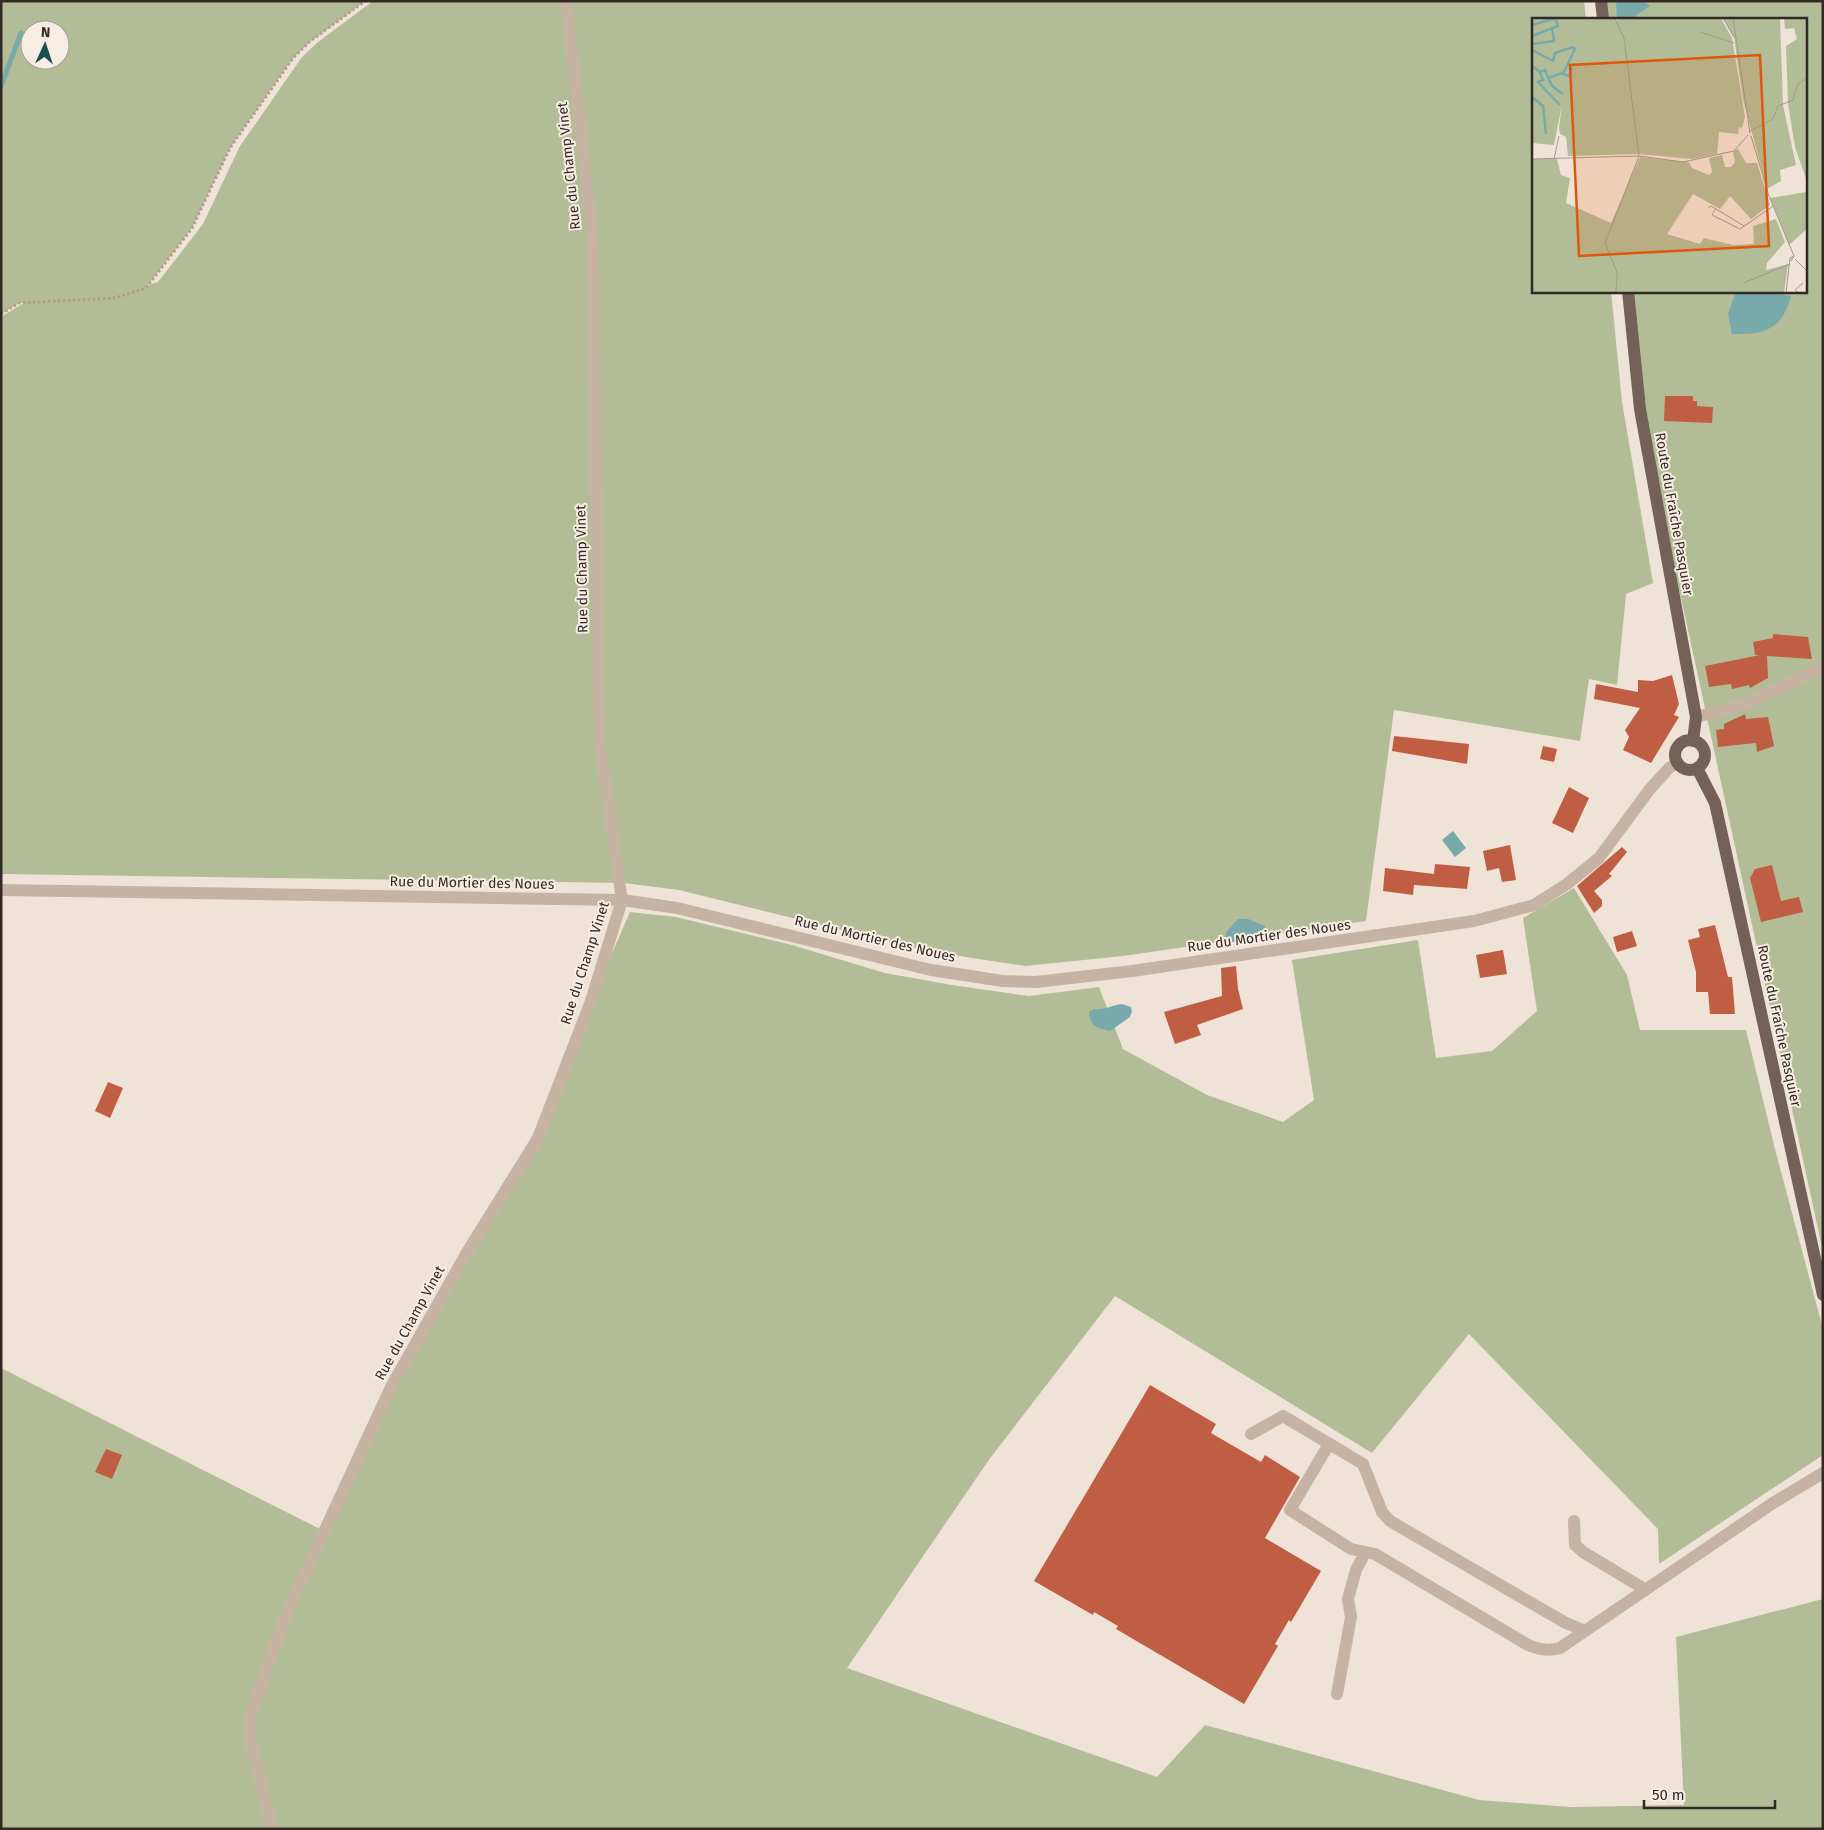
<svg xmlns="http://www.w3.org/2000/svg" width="1824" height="1830" font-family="'Fira Sans',sans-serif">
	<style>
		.green { fill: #b2bd98; fill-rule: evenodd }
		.water { fill: #78aaab }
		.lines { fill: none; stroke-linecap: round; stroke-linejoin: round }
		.stream { stroke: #78aaab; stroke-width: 5 }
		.building { fill: #c05e44 }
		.path { stroke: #b29d8e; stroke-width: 3; stroke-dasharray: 2.5 2.5; stroke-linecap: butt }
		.minor { stroke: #c6b3a4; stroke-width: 12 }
		.major { stroke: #736057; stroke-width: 12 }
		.labels { text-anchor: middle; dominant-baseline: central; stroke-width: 4; stroke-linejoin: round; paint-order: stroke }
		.street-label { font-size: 14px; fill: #322925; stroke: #f7ede3 }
		.inset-river { fill: none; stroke: #78aaab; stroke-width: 2.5 }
		.inset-road { fill: none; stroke: #a39990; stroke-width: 1 }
		.view { fill: #df570d; fill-opacity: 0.15; stroke: #df570d; stroke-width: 2.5 }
		.inset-edge { fill: none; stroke: #322925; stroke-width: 2.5 }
	</style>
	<rect width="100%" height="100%" fill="#efe3d7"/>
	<path class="green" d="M1 1H365L310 42 293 58 230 148 192 228 148 285 158 282 203 224 240 146 302 57 318 42 373 1H1584L1586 19H1533V291H1611L1622 402 1653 583 1626 594 1617 685 1589 679 1580 741 1394 710 1366 921 1123 956 1025 966 927 951 679 890 624 883 1 874V317L24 303H19L1 314ZM30 30H60V60H30Z
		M1601 1H1823V1252L1640 409 1628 291H1805V19H1603Z
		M1574 888 1627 975 1640 1030H1746L1775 1149 1823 1329V1455L1659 1564 1658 1529 1469 1334 1372 1453 1115 1296 988 1461 847 1668 1157 1777 1205 1725 1479 1800 1571 1807 1684 1805 1676 1637 1823 1599V1829H1V1368L324 1531 391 1387 538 1138 591 1001 630 912 676 917 792 945 885 973 952 985 1029 996 1099 987 1123 1049 1207 1095 1283 1122 1314 1100 1292 960 1418 940 1436 1058 1492 1051 1537 1011 1523 918Z"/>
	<path class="water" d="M1616 1H1643L1650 6 1631 19H1617Z
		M1736 291H1762L1791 296C1782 330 1764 335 1732 334L1728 314Z
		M1453 831 1466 848 1455 857 1442 840Z
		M1238 919H1248L1265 926 1264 939 1223 943 1227 931Z
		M1122 1004 1131 1007 1132 1011 1130 1017 1110 1031C1097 1028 1090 1027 1089 1012L1094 1009C1105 1010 1112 1005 1122 1004Z"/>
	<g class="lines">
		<path class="stream" d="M1 86 21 33"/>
	</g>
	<path class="building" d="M1665 396H1693V401H1697V406L1713 407 1712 423 1664 421Z
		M1773 634 1808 637 1812 659 1767 656 1768 678 1750 688 1749 685 1732 689 1731 684 1709 687 1705 666 1760 655H1755L1753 642 1773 638Z
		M1672 675 1679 704 1674 715 1679 717 1651 763 1623 750 1629 737 1625 730 1640 708 1594 699 1596 684 1638 692V680L1653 681Z
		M1745 714 1746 719 1768 717 1774 746 1757 752 1756 743 1718 747 1716 730 1724 729V724Z
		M1394 736 1469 744 1467 764 1392 751Z
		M1543 746 1557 749 1554 762 1540 759Z
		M1569 787 1589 798 1573 833 1552 823Z
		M1510 845 1516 880 1502 882 1499 868 1487 871 1483 851Z
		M1622 847 1627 852 1609 874 1612 876 1594 891 1602 900V906L1594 913 1577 886Z
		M1435 864 1470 867 1467 889 1414 885 1413 895 1383 891 1385 868 1434 874Z
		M1772 865 1781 901 1799 897 1803 912 1761 922 1750 878 1755 869Z
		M1715 925 1728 977H1732L1735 1014H1710L1708 992H1696V972L1688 940 1700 937 1698 929Z
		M1632 931 1637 946 1617 952 1613 937Z
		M1503 950 1507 974 1480 978 1476 955Z
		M1236 966 1238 989 1243 1009 1197 1025 1201 1035 1175 1044 1164 1012 1222 996 1221 968Z
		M108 1082 123 1088 110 1118 95 1111Z
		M1150 1385 1216 1424 1211 1433 1261 1462 1265 1455 1300 1477 1265 1538 1321 1571 1291 1622 1289 1620 1275 1644 1278 1646 1244 1704 1116 1629 1118 1626 1094 1612 1093 1615 1034 1581Z
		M106 1449 122 1455 112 1479 95 1472Z"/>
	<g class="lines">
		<path class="path" d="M1 314 19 303 115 298 146 288 192 228 230 148 293 58 309 42 365 1"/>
		<path class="minor" d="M1696 717 1743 705 1823 667
			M1 890 622 900 677 908 931 970 1003 981 1036 982 1132 971 1474 921 1534 905 1567 884 1599 858 1650 789 1669 768 1677 763
			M1251 1434 1283 1416 1363 1464 1382 1512 1390 1521 1564 1622 1585 1631
			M1329 1444 1290 1510 1351 1549 1375 1554 1528 1645C1540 1650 1548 1651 1560 1648L1773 1503 1823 1473
			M1574 1521 1575 1545 1583 1552 1646 1590
			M1337 1694 1351 1617 1348 1599 1356 1570 1365 1553
			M272 1829 251 1743 250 1718 286 1614 391 1387 466 1254 538 1138 591 1001 622 900 600 747 592 232 566 1"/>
		<path class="major" d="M1601 1 1603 19
			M1628 291 1640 409 1696 717 1693 741
			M1675 755a15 15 0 1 1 30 0a15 15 0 1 1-30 0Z
			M1697 768 1715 803 1823 1295"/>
	</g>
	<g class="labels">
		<g class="street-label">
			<text transform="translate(569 166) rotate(-96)">Rue du Champ Vinet</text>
			<text transform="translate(1674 514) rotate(80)">Route du Fraîche Pasquier</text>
			<text transform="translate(582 569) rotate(-91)">Rue du Champ Vinet</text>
			<text transform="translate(472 883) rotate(1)">Rue du Mortier des Noues</text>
			<text transform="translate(1269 936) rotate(-8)">Rue du Mortier des Noues</text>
			<text transform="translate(875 939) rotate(13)">Rue du Mortier des Noues</text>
			<text transform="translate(585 963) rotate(-72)">Rue du Champ Vinet</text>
			<text transform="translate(1779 1026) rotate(78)">Route du Fraîche Pasquier</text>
			<text transform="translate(410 1323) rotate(-61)">Rue du Champ Vinet</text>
		</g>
	</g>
	<g transform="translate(1532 18)">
		<rect width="275" height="275" fill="#efe3d7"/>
		<path d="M0 0H83L86 4 85 0H189L200 20 213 99 210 110 207 109 206 116 187 114 185 136 160 141 107 136 36 138 34 119 28 116 27 110 30 87 22 127 0 125ZM191 0H248L251 87 264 147 248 152 249 163 235 171 211 81 202 20ZM252 0H275V164L263 129 256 86 254 28 265 21 262 10 253 11ZM206 131 214 145H225L238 187 219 201 198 178 188 191 161 176 135 216 168 226 172 220 201 227 222 226 221 208 244 201 253 224 235 245 234 252 256 246 252 275H0V141H25L29 157 38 160 34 185 79 205 108 139 157 144 160 150 177 157 180 154 177 140 190 137 193 149H199L203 144 201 134ZM274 174 275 211 257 227 238 180Z" fill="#b2bd98"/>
		<path class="inset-river" d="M0 7 24 0M0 18 26 8 24 2M0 26 22 23 20 11M0 32 21 43 23 35 41 29 43 31 31 56 37 58 40 50M0 48 8 54 13 52 20 68 31 76M8 55 11 62 6 64 28 87M16 60 31 55M0 79 11 88 14 116"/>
		<path class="inset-road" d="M83 0 92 20 107 138 73 225 85 254 84 275M191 0 202 19M201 0 218 115M168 14 202 25M218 113 241 101 246 88 261 82 266 66 275 60M219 118 237 178 262 238M0 141 107 138 151 144 202 133 216 117M22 141 27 118M176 190 179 188 212 208M184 190 180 197 208 211 241 188M263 241 275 253M211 265 258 246M254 275 258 240 262 238 259 243M267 275 263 272 271 265"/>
		<path class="view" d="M228 37 237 228 47 238 38 47Z"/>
		<rect width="275" height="275" class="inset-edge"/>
	</g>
	<rect width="1824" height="1830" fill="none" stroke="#322925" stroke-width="5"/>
	<g transform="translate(45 45) rotate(3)"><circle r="24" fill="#f7ede3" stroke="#a89f97"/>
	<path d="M0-4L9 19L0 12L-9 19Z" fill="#1d4f51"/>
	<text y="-8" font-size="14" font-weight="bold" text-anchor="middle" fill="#322925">N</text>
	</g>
	<path d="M1644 1800v8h131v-8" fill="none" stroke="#322925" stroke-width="2.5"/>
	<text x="1652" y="1800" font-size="15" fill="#322925" stroke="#f7ede3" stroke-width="4" paint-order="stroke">50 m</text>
</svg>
